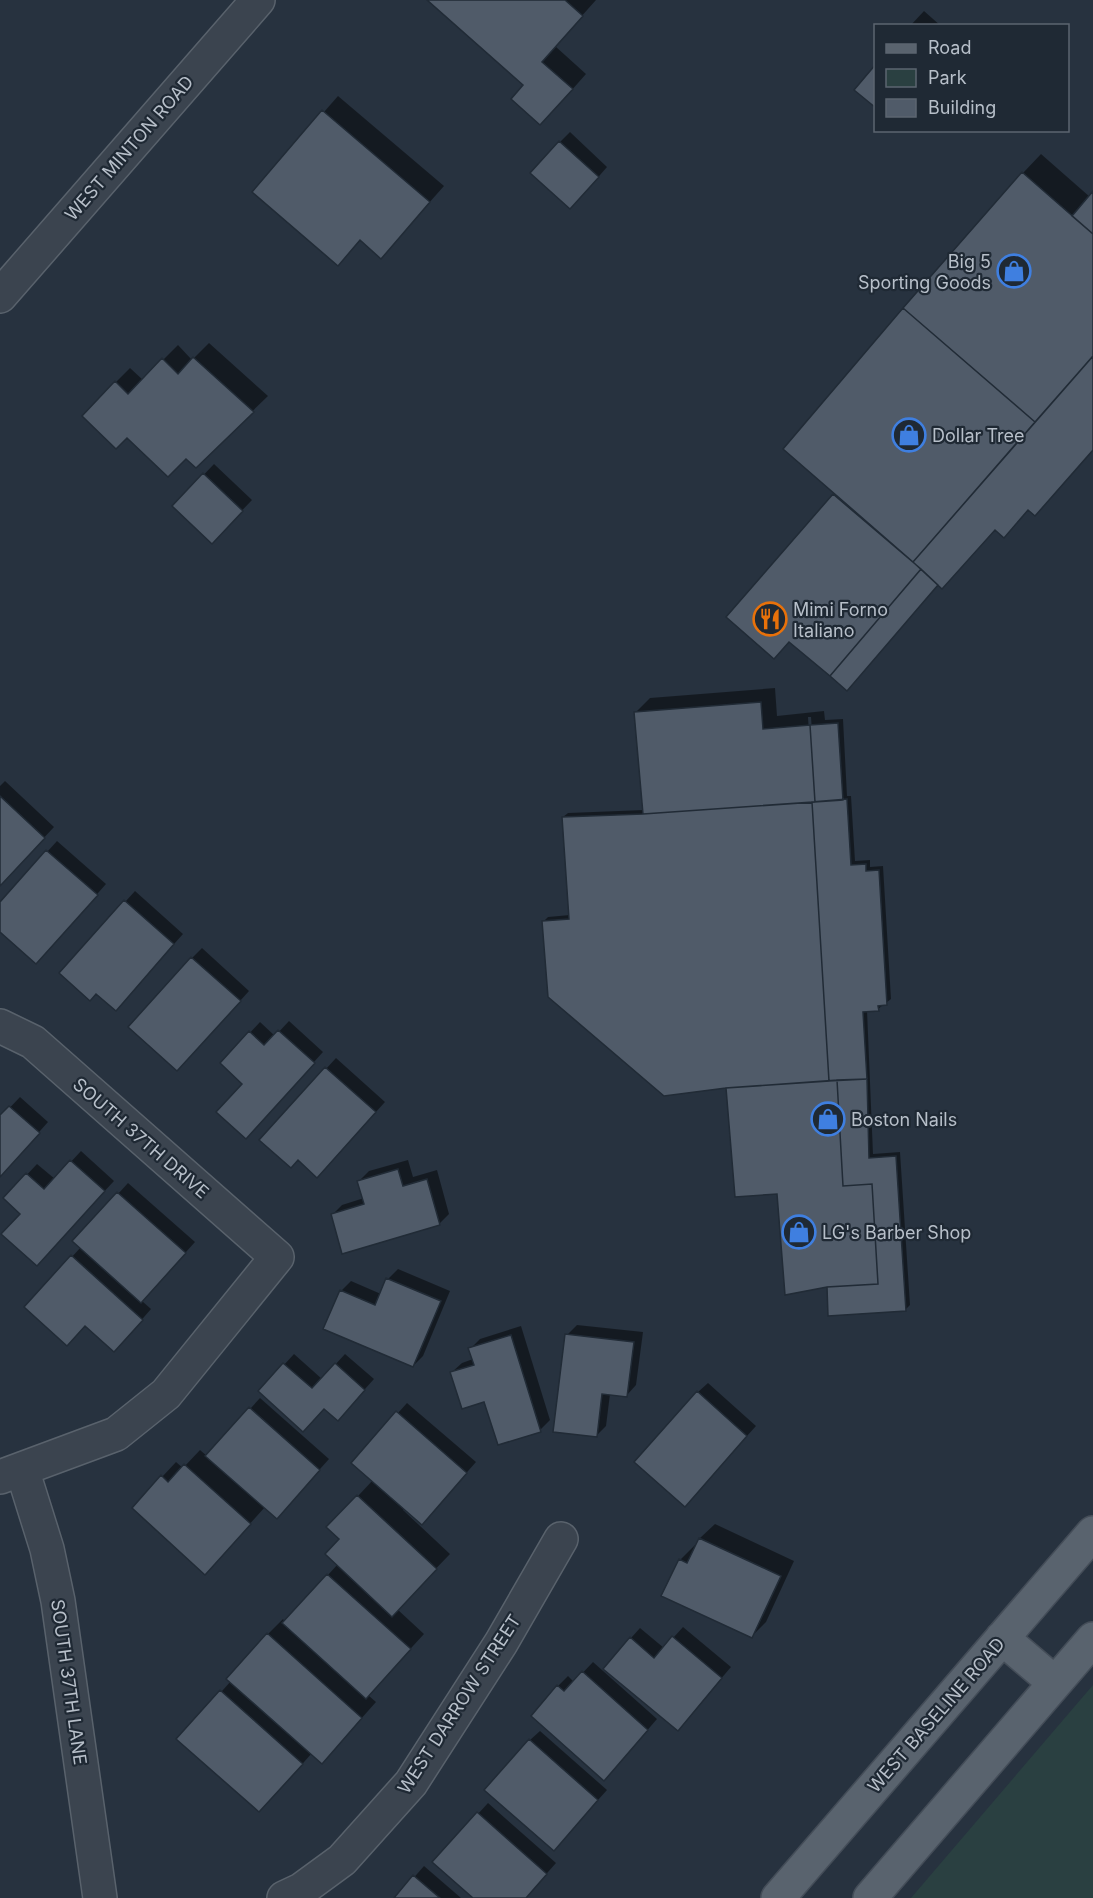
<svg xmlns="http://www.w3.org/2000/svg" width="1093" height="1898" font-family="Inter,sans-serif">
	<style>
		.green { fill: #2a4041 }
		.shadow { fill: #0007; fill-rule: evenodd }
		.building { fill: #505b69; stroke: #212b36; stroke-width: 1.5 }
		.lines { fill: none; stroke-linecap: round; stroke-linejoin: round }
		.minor-casing { stroke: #59626c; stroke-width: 36 }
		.major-casing { stroke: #444d58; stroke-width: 36 }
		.minor { stroke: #3b444f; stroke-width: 33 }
		.major { stroke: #59636e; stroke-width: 33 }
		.labels { text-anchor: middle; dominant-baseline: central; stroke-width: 4.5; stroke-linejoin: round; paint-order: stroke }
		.street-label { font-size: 18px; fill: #b7bfc9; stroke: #1f2934 }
		.poi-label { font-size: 18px; fill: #b7bfc9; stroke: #1f2934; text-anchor: start }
	</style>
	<rect width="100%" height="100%" fill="#27323f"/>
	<path class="green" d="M1093 1685V1898H911Z"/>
	<path class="shadow" d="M429 0H596L555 46 586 74 555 109Z
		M924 11 941 26H910Z
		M338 96 444 186 381 257 361 240 338 264 254 192Z
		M570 132 607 167 580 198 560 142Z
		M1041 154 1090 197 1093 194V449L1029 509 995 528 939 583 790 641 774 657 728 617 835 493 904 309 1023 173Z
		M209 343 268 396 196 466 116 382 130 368 143 380 178 345 192 360Z
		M214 464 252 500 212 542 174 506Z
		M775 688 777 716 824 711 825 720 843 719 847 796H851L855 861 870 860V867L883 866 891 999 878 1009 867 1010 873 1154 900 1152 910 1305 905 1310 828 1285 779 1192 728 1089 544 921 548 917 570 915 563 817 568 813 644 810 635 713 650 698ZM808 717H811L816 795H813Z
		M5 781 54 827 0 885V786Z
		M57 841 106 884 46 952 0 930V904Z
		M135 891 183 934 125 999 96 992 61 973Z
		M202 948 249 991 187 1060 192 958Z
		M289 1021 323 1052 255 1127 244 1083 222 1063 260 1022 275 1036Z
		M336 1058 385 1102 327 1166 298 1159 261 1140Z
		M20 1097 48 1122 0 1176V1118Z
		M81 1151 114 1181 46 1254 22 1214 5 1198 37 1164 55 1179Z
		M408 1160 413 1177 437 1170 449 1214 439 1224 333 1214 342 1205 364 1198 359 1181 369 1171Z
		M128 1183 195 1242 142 1301 151 1309 124 1340 85 1324 26 1307 81 1247 75 1241Z
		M398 1269 450 1291 423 1356 413 1366 341 1291 351 1281 381 1294 388 1279Z
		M577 1325 643 1332 636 1385 627 1395 610 1394 606 1426 597 1435 567 1335Z
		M521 1326 550 1420 540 1430 499 1444 485 1401 452 1372 462 1363 473 1359 470 1349 480 1339Z
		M294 1354 322 1379 345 1354 374 1379 347 1409 325 1407 260 1391Z
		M708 1383 756 1426 694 1495 698 1392Z
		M260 1398 329 1459 286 1507H265L219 1558 162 1477 176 1462 183 1468 200 1450 207 1456Z
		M407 1403 476 1462 431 1513 405 1508 403 1510 450 1554 397 1609 424 1634 368 1695 376 1702 336 1747 312 1753 274 1796 179 1739 231 1681 228 1679 268 1634 283 1619 285 1622 338 1564 341 1539 358 1496 373 1480 398 1413Z
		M715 1524 794 1561 766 1622 751 1637 680 1560 695 1545 697 1546 700 1538Z
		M683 1627 731 1667 678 1729 631 1638 640 1628 664 1648Z
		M593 1662 657 1719 614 1769 558 1686 568 1676 574 1682Z
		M540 1731 607 1790 563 1839 530 1740Z
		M488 1803 556 1863 525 1898H475L434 1862Z
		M424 1866 461 1898H396Z"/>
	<path class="building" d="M427 0H565L583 16 542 62 573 89 540 125 511 99 523 85Z
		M876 64V108L854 90Z
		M322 110 430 202 381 259 360 240 338 266 252 192Z
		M559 141 599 177 570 209 530 173Z
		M1022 172 1093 234V356L1035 422 903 308Z
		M1093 191V234L1072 216Z
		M903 308 1035 422 913 562 783 449Z
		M1093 356V450L1035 516 1028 510 1004 538 995 530 942 589 913 562Z
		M193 357 254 412 196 468 186 459 168 477 127 438 116 449 82 416 115 381 128 394 162 358 178 374Z
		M203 473 243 511 212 544 172 506Z
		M833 494 921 569 830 676 789 642 774 659 726 617Z
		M921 569 938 585 847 691 830 676Z
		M761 702 763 729 810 725 815 802 643 814 634 712Z
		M838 723 843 800 815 802 810 725Z
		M0 796 45 838 0 886Z
		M847 799 851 865 866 864V871L879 870 887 1005 878 1006 879 1011 863 1012 867 1079 829 1081 812 802Z
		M812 802 829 1081 726 1088 664 1096 548 997 542 921 569 919 562 817 643 814Z
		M46 850 98 895 36 964 0 932V902Z
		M124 900 174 944 116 1011 96 994 90 1001 59 973Z
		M191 957 241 1001 177 1071 128 1027Z
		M278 1030 315 1063 246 1139 216 1112 242 1084 220 1063 249 1031 264 1045Z
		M325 1067 376 1112 317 1178 298 1160 291 1168 259 1140Z
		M867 1079 869 1158 896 1156 906 1311 828 1316 827 1287 878 1284 872 1184 843 1186 837 1080Z
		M837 1080 843 1186 872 1184 878 1284 827 1287 785 1295 777 1194 735 1197 726 1088Z
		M9 1106 40 1133 0 1177V1115Z
		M70 1160 105 1191 37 1266 1 1234 20 1214 3 1198 26 1173 44 1189Z
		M398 1169 403 1186 427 1179 440 1225 342 1254 331 1214 364 1204 357 1181Z
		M117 1192 186 1253 141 1303 72 1241Z
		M71 1255 143 1320 114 1352 85 1326 67 1346 24 1307Z
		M386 1278 441 1301 413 1367 323 1329 340 1290 375 1305Z
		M565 1334 634 1342 627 1397 602 1394 597 1437 553 1432Z
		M511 1335 541 1432 498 1445 484 1402 462 1409 450 1372 474 1365 468 1348Z
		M283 1363 312 1388 335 1363 365 1390 338 1421 324 1409 303 1432 258 1391Z
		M697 1391 747 1436 685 1507 634 1462Z
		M249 1407 320 1470 277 1519 205 1456Z
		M396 1411 467 1473 422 1525 351 1463Z
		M184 1464 251 1524 205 1575 132 1508 161 1475 168 1482Z
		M357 1495 437 1569 392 1617 325 1554 339 1539 326 1527Z
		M699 1538 781 1576 752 1638 661 1596 679 1559 687 1563Z
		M327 1574 411 1649 366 1699 282 1623Z
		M267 1633 362 1718 322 1764 226 1679Z
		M672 1636 722 1678 678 1731 603 1669 630 1637 654 1658Z
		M582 1671 648 1730 604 1781 531 1716 557 1685 564 1691Z
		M220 1690 303 1764 259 1812 176 1739Z
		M529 1739 598 1800 554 1851 484 1790Z
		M477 1812 547 1874 526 1898H473L432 1862Z
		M413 1875 440 1898H394Z"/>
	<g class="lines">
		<defs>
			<path id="minor" d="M0 296 258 0
				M0 1026 33 1042 277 1257 166 1394 116 1434 0 1477
				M22 1469 47 1549 58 1601 100 1898
				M284 1898 301 1890 342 1860 411 1783 501 1643 561 1539"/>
			<path id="major" d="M1002 1638 1055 1683
				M778 1898 1093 1533
				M870 1898 1093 1639"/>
		</defs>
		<use href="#minor" class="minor-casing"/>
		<use href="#major" class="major-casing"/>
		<use href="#minor" class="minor"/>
		<use href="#major" class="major"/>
	</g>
	<defs>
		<symbol id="shop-ring" viewBox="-11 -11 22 22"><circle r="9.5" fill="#1f2934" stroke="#3f7fe0" stroke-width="1.5"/><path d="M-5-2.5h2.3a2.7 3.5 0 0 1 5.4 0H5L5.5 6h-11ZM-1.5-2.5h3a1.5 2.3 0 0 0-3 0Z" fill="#3f7fe0"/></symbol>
		<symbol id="restaurant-ring" viewBox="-11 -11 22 22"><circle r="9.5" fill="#1f2934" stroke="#e8710a" stroke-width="1.5"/><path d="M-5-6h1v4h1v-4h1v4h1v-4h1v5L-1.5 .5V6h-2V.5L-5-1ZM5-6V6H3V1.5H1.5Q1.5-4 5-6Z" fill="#e8710a"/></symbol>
	</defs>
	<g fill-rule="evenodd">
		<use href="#shop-ring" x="995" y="252" width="38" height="38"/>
		<use href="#shop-ring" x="890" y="416" width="38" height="38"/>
		<use href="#restaurant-ring" x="751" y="600" width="38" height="38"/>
		<use href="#shop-ring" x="809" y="1100" width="38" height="38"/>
		<use href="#shop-ring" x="780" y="1213" width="38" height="38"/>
	</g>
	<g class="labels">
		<g class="street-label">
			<text transform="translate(129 148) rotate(-49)">WEST MINTON ROAD</text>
			<text transform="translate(141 1138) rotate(41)">SOUTH 37TH DRIVE</text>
			<text transform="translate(69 1682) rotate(82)">SOUTH 37TH LANE</text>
			<text transform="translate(459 1704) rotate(-57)">WEST DARROW STREET</text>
			<text transform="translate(936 1715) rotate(-49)">WEST BASELINE ROAD</text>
		</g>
		<g class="poi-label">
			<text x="991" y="261" text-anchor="end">Big 5<tspan x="991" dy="21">Sporting Goods</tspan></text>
			<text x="932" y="435">Dollar Tree</text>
			<text x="793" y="609">Mimi Forno<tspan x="793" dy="21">Italiano</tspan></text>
			<text x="851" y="1119">Boston Nails</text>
			<text x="822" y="1232">LG's Barber Shop</text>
		</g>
	</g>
	<rect x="874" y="24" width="195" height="108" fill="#1f2934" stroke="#5c6570" stroke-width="1.5"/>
	<rect x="886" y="44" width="30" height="9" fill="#59636e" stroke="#5c6570" stroke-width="1.5"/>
	<text x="928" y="54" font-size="18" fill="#b7bfc9">Road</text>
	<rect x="886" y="69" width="30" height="18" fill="#2a4041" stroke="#5c6570" stroke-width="1.5"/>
	<text x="928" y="84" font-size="18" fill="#b7bfc9">Park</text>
	<rect x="886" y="99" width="30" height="18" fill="#505b69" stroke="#5c6570" stroke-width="1.5"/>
	<text x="928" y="114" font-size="18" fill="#b7bfc9">Building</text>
</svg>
